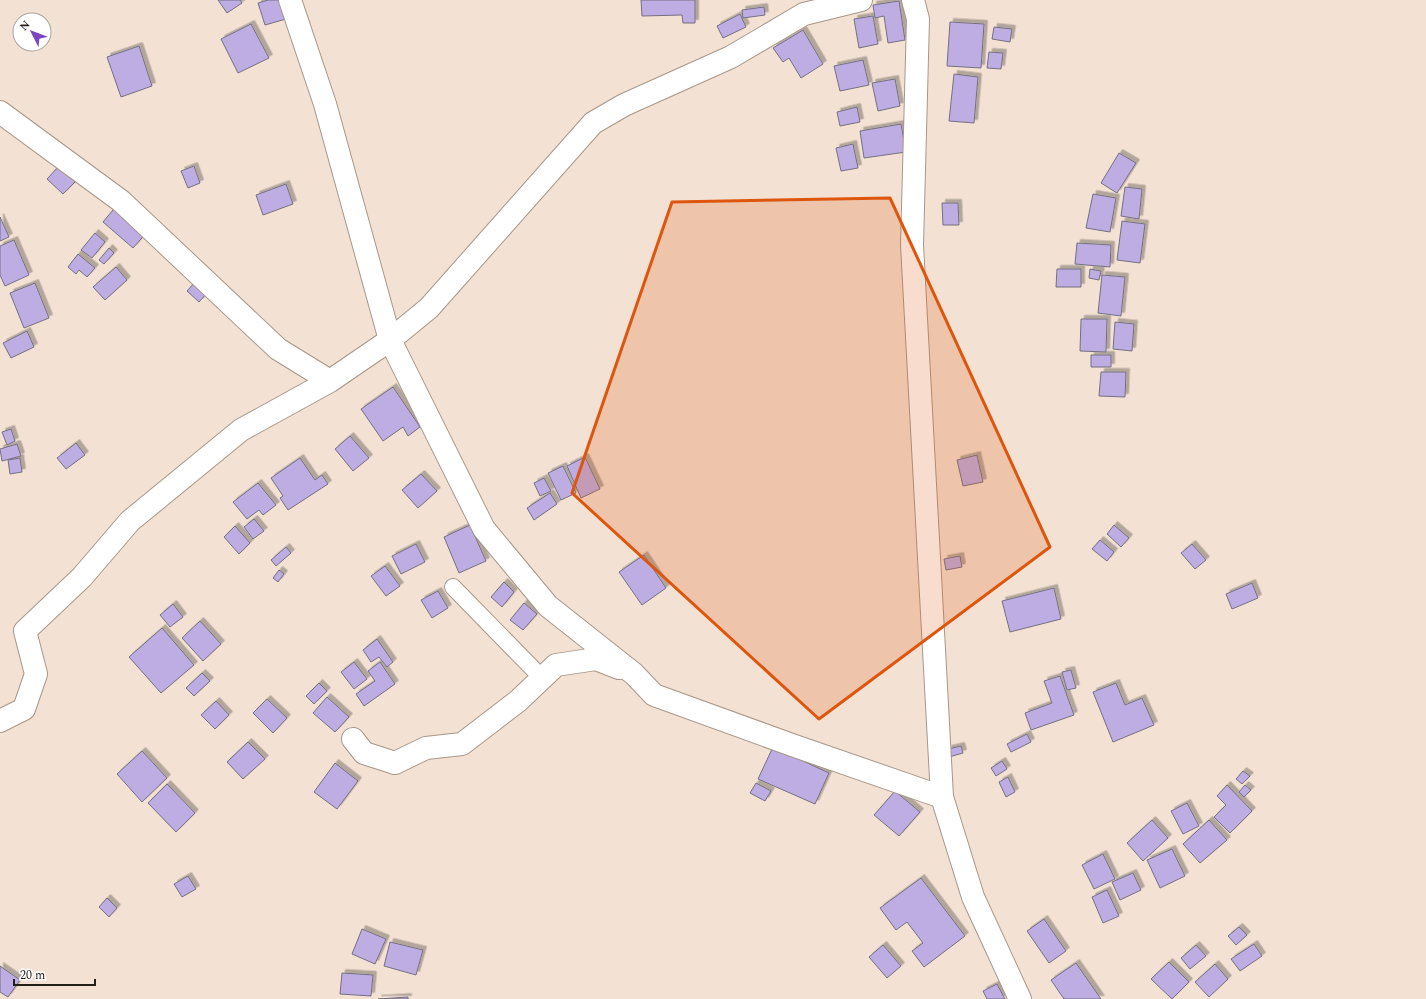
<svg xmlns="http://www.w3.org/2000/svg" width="1426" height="999" font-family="Spectral,serif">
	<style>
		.building { fill: #beade2; stroke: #746f80; filter: url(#shadow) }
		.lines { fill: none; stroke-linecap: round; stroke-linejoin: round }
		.lane-casing { stroke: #a79789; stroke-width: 18 }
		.street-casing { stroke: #a79789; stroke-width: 24 }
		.secondary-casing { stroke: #a79789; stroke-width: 24 }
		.lane { stroke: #fff; stroke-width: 16 }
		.street { stroke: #fff; stroke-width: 22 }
		.secondary { stroke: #fff; stroke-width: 22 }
		.marked { fill: #de560d; fill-opacity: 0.2; stroke: #de560d; stroke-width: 3; stroke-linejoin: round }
	</style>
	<defs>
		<filter id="shadow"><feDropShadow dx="3.5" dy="-3.5" stdDeviation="0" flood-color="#0004"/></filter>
	</defs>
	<rect width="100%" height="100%" fill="#f3e2d3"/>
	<path class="building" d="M218 0H240L242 3 227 13Z
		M268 0H280L286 19 265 25 258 3Z
		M641 0H695V23H683L682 15 642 16Z
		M899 1 905 40 888 43 884 16 875 18 873 5Z
		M764 7 765 15 743 18 742 10Z
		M740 14 746 27 723 38 717 26Z
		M873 16 878 44 859 48 854 19Z
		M950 22 984 24 981 68 947 66Z
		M251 24 269 58 238 73 221 39Z
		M994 27 1012 29 1010 42 992 39Z
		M803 30 823 64 801 78 789 58 783 62 773 48Z
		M139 46 152 86 121 97 107 57Z
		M989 52 1003 53 1001 69 987 68Z
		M863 60 869 85 840 91 834 66Z
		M954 74 978 77 974 123 949 121Z
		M895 79 900 106 878 111 872 83Z
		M857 107 860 122 840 126 837 112Z
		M901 124 906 152 864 158 860 131Z
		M853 144 858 168 841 171 836 148Z
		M1119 153 1136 163 1117 193 1101 183Z
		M59 166 75 182 63 194 47 179Z
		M194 166 200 183 188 188 181 171Z
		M286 184 293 204 263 215 256 195Z
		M1125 187 1142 189 1139 219 1121 216Z
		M1093 194 1116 198 1110 232 1086 228Z
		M942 203H958L959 225H943Z
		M118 204 148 231 133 248 103 222Z
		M0 217 9 237 0 241Z
		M1122 221 1145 224 1140 263 1117 260Z
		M95 233 105 242 92 258 81 250Z
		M14 240 29 275 5 286 0 275V246Z
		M1077 243 1111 245 1110 267 1075 264Z
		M109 248 114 253 104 264 99 260Z
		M78 254 95 268 87 277 79 270 76 274 68 267Z
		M116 267 127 280 105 300 93 287Z
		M1057 269H1081V287H1056Z
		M1090 269 1101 271 1099 280 1089 278Z
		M1102 275 1125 277 1121 316 1098 313Z
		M196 281 208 292 199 302 187 291Z
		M35 283 49 318 24 328 10 293Z
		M1081 319H1107L1106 352 1080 351Z
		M1115 322 1134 324 1132 351 1113 349Z
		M27 331 34 347 11 358 3 343Z
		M1091 355H1111V367H1091Z
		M1101 372H1126L1125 397 1099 396Z
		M393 387 420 427 408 436 403 427 383 441 361 409Z
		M11 429 15 441 7 445 2 432Z
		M350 436 369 458 353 471 335 449Z
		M76 443 85 455 66 469 57 458Z
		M17 444 21 456 2 461 0 449Z
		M977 455 983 482 963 486 957 460Z
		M585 457 600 489 581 498 567 466Z
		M20 458 22 472 10 474 8 460Z
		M300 458 315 480 322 475 328 484 288 510 280 498 283 496 271 478Z
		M563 466 576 493 561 500 548 473Z
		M421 474 437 491 418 508 402 490Z
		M544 478 551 491 540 496 534 483Z
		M258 483 276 505 263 515 259 510 247 519 233 502Z
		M550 493 557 504 534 520 527 508Z
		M254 519 264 531 253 539 244 527Z
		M470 525 486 561 459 573 444 537Z
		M1114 525 1129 538 1121 547 1107 534Z
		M235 526 250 543 239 554 224 537Z
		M1100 540 1114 552 1107 561 1092 549Z
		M416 544 425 562 401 574 392 556Z
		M1192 544 1206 560 1195 569 1181 553Z
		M286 547 291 553 276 566 271 560Z
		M644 555 666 588 642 605 619 572Z
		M960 556 962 567 946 570 944 559Z
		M385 566 400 586 386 596 371 576Z
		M279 570 284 574 278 582 273 578Z
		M504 582 514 592 502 607 491 597Z
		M1252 583 1258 598 1232 609 1226 594Z
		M1054 588 1061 619 1010 632 1002 601Z
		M438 591 448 608 432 618 421 600Z
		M524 603 537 614 523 630 510 620Z
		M173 604 183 617 170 627 160 615Z
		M200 621 221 644 203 661 182 638Z
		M162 628 194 665 161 693 129 657Z
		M377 639 393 662 387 667 379 657 371 662 363 650Z
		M354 662 367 679 354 689 341 672Z
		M380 662 395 684 364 706 356 694 375 681 368 671Z
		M1071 670 1076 688 1067 690 1062 672Z
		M202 673 210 681 194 696 186 688Z
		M1060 676 1074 715 1031 730 1025 713 1052 703 1044 681Z
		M319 683 327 691 314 704 306 696Z
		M1116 683 1125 705 1142 698 1154 725 1113 742 1093 692Z
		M327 697 349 717 335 732 313 713Z
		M267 699 287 718 273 733 253 713Z
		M216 701 229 715 215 729 201 715Z
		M1027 734 1031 742 1011 752 1007 744Z
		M248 742 265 759 243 779 227 762Z
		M961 746 963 753 949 757 948 749Z
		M773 747 829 773 815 804 758 779Z
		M142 751 167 778 142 802 117 774Z
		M1002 761 1007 769 996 776 991 768Z
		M335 763 358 781 337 809 314 792Z
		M1243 771 1250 776 1242 784 1236 779Z
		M1008 777 1015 792 1006 797 999 782Z
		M756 783 771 791 765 801 750 793Z
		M167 784 195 813 176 832 148 803Z
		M1227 785 1252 811 1230 833 1214 817 1226 805 1217 796Z
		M1245 785 1251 790 1244 797 1239 792Z
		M895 791 920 812 899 836 874 815Z
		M1187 803 1199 826 1183 834 1171 811Z
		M1152 820 1168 838 1143 861 1127 843Z
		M1209 820 1227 840 1200 863 1183 844Z
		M1172 849 1185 876 1160 888 1147 860Z
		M1103 854 1115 879 1094 889 1082 865Z
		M1133 873 1141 890 1120 900 1112 882Z
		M188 876 196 889 182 897 174 884Z
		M921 878 965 936 924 967 912 951 923 943 907 922 896 930 880 908Z
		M1107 890 1119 916 1103 923 1092 897Z
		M107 898 117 908 109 917 99 907Z
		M1044 919 1066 951 1049 963 1027 931Z
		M1239 927 1247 935 1236 945 1228 936Z
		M362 929 386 939 375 964 352 954Z
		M390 942 423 950 416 975 384 966Z
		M1254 944 1262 956 1240 971 1231 959Z
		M883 945 901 966 887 978 869 957Z
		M1196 945 1206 956 1190 969 1181 958Z
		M1169 962 1189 982 1172 999 1151 979Z
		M1076 963 1101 999H1064L1051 980Z
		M1215 964 1228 979 1209 997 1195 982Z
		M0 966 20 980 8 997 0 992Z
		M342 973 373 975 371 996 340 994Z
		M997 984 1005 999H987L983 991Z
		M408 997V999H378Z"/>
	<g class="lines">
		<defs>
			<path id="lane" d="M453 587 542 678"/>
			<path id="street" d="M290 0 325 104 390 340 484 529 548 606 634 674 654 695 792 745 942 797
				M0 112 121 201 278 349 330 381
				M0 721 24 709 36 674 25 631 82 577 130 521 241 430 330 381 390 340 429 308 593 123 624 105 731 57 804 14 861 0
				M353 739 364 753 395 763 426 748 462 744 518 701 556 665 596 659 619 668"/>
			<path id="secondary" d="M913 0 918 19 912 245 942 797 973 897 1020 999"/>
		</defs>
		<use href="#lane" class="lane-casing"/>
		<use href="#street" class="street-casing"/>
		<use href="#secondary" class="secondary-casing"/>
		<use href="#lane" class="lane"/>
		<use href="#street" class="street"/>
		<use href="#secondary" class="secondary"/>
	</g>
	<path class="marked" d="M890 198 1050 547 819 719 572 493 672 202Z"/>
	<g transform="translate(32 32) rotate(312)"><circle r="19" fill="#ffffff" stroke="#a7a5a3"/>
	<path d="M0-3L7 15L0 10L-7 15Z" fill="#7a47bf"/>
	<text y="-6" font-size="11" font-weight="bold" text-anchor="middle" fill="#241e19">N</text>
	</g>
	<path d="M14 979v6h81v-6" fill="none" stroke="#241e19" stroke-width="2"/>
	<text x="20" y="979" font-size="12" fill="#241e19" stroke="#ffffff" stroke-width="3" paint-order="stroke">20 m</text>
</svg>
